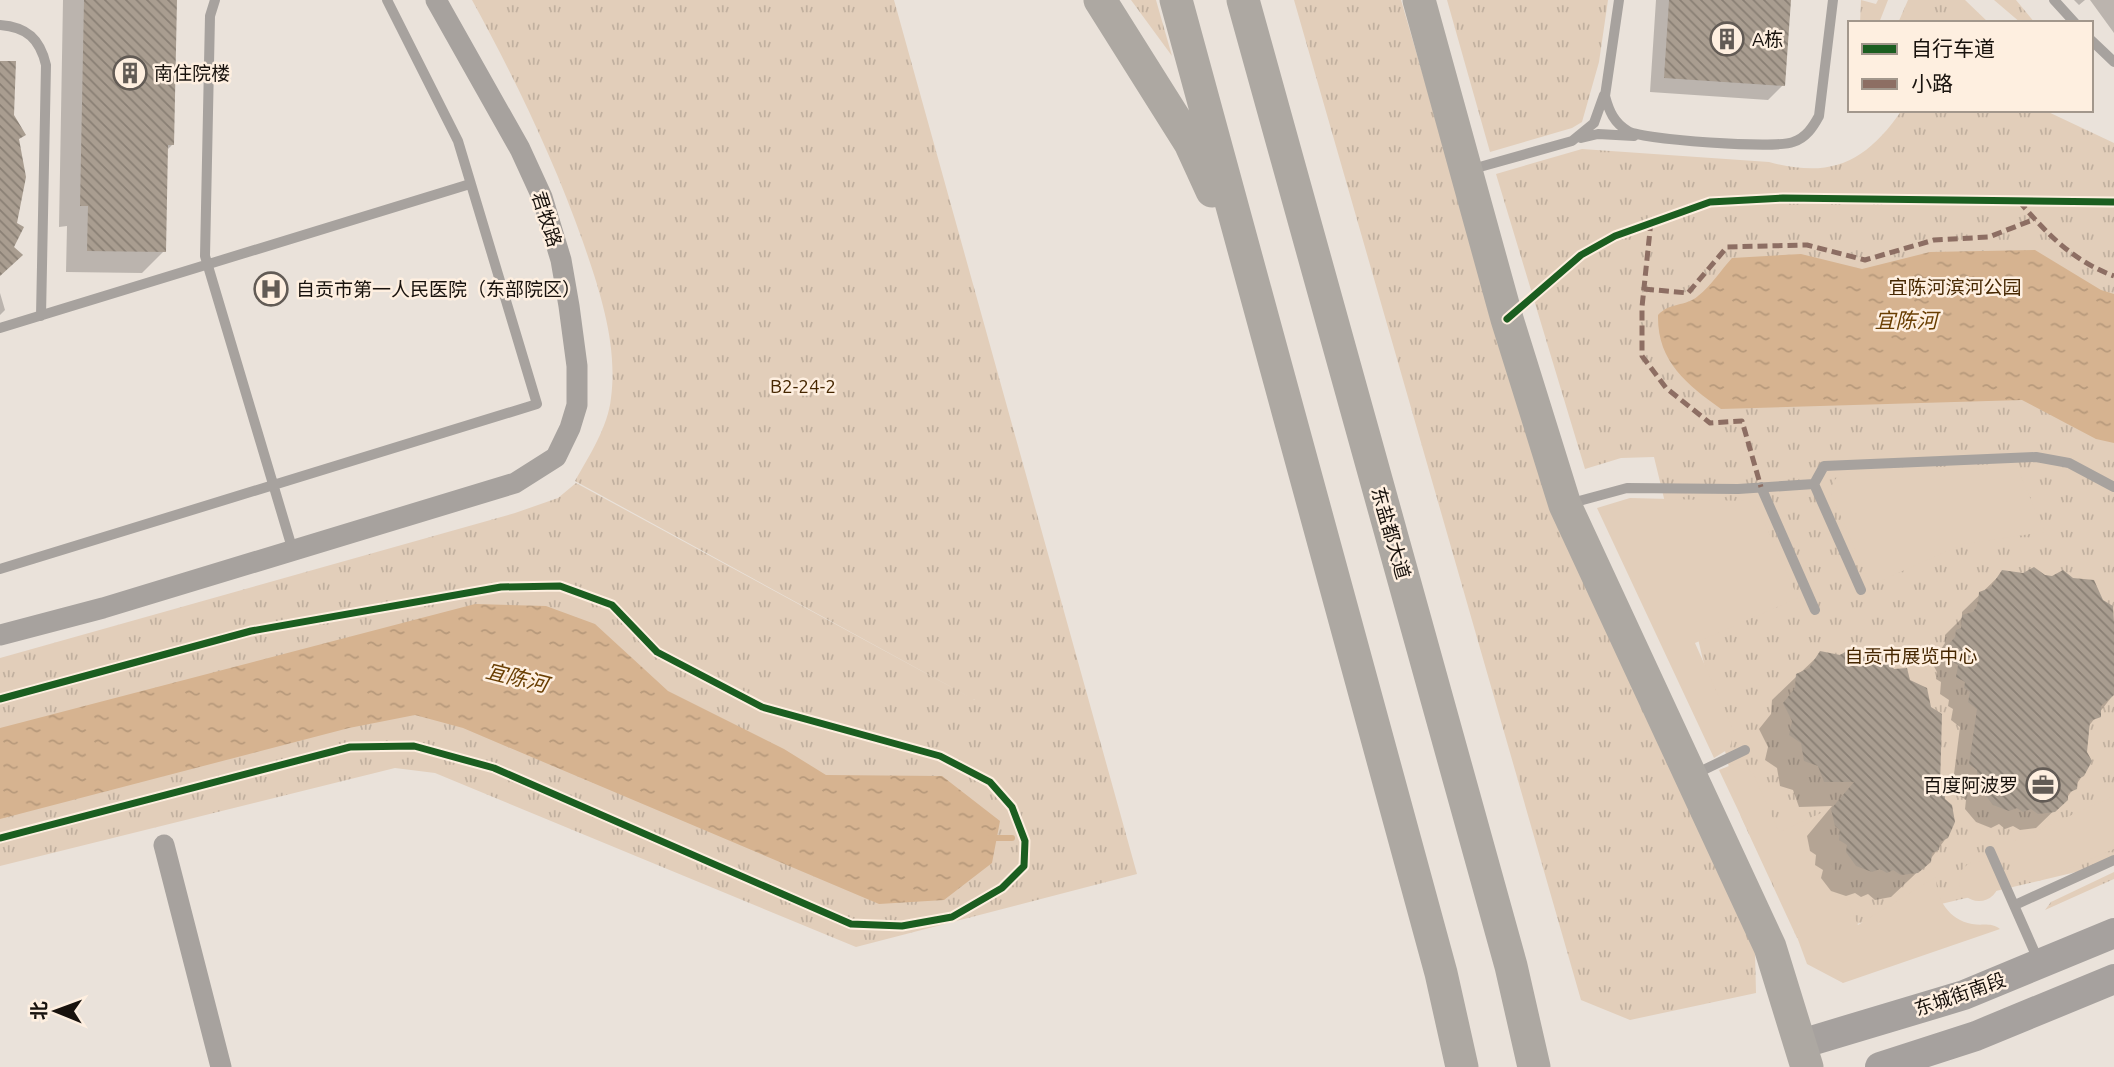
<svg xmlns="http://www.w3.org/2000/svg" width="2114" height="1067" font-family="Ubuntu,'Noto Sans SC',sans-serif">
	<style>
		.grass { fill: url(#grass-tufts) }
		.garden { fill: #e2ceba }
		.water { fill: url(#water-ripples) }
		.shadow { fill: #0003 }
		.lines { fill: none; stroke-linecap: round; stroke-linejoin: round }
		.stream { stroke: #d6b390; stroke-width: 6 }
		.building { fill: url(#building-back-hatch) }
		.service { stroke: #a7a29e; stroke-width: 10 }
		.minor { stroke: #a7a29e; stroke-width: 21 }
		.secondary { stroke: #a6a19e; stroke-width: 30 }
		.trunk { stroke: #ada8a2; stroke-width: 33 }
		.quiet { stroke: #8d6e63; stroke-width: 5; stroke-dasharray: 10 5; stroke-linecap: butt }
		.cycleway-casing { stroke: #feefe0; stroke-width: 11 }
		.cycleway { stroke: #1b5e20; stroke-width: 7 }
		.labels { text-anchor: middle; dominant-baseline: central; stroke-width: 5; stroke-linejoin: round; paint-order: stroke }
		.poi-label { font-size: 19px; fill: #18120d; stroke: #feefe0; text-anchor: start }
		.street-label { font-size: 19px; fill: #18120d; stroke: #feefe0 }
		.park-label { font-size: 19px; fill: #462701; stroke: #feefe0 }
		.water-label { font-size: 21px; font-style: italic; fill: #693e02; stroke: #feefe0 }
	</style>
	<defs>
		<pattern id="grass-tufts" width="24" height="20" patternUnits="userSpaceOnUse" patternTransform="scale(1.75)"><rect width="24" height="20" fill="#e2ceba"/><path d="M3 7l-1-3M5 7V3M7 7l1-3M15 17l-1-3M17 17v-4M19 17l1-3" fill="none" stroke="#c1b09f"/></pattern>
		<pattern id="water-ripples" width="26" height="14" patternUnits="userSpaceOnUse" patternTransform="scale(1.75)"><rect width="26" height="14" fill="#d6b390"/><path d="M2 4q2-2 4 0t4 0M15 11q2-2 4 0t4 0" fill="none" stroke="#b7997b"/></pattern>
		<pattern id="building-back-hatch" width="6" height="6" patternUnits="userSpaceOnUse" patternTransform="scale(1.75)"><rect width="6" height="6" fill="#a99d90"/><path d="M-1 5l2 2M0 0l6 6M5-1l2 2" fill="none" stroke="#897f74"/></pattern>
	</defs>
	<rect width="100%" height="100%" fill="#eae2da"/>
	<path class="grass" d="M472 0H894L1137 874 856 947 435 773 395 768 0 866V658L515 513 558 498 576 483 975 700 575 481C589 456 608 427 611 398 618 345 600 291 583 242 553 157 515 79 472 0Z
		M1131 0H1156L1172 56Z
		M1294 0H1401L1525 424 1755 952 1756 993 1630 1020 1581 1000Z
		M1447 0H1608L1599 62 1582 122 1572 128 1490 152Z
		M1861 0 1876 4 1878 0H1888L1879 23H1860Z
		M1908 0H1965L1989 23H1898Z
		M1994 0H2016L2035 23H2021Z
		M1902 110H2044L2114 143V863L1797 938 1741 817 1654 457 1621 458 1585 469 1496 174 1582 149 1769 162C1832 179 1866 162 1902 110Z
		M2114 872V879L2045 910 2051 902Z"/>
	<path class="garden" d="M2015 463 2045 532 1963 544 1871 585 1832 496C1830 484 1835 475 1848 472Z
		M1630 498 1748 501 1758 508 1798 598 1695 643 1734 731 1730 748 1714 758 1597 508Z
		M1734 764 1745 766 1753 773 1779 832 1830 809 1832 814 1818 833 1858 925 1936 877C1936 899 1949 920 1972 924 1983 926 1990 922 2000 929L1843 983 1807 964 1793 926 1719 770Z
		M2114 796V849L2039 881 2025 875 2009 843Z
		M1959 881a20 20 0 1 1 40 0a20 20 0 1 1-40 0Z"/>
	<path class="water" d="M2035 250 2101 290 2114 294V443L2096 439 2022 400 1721 409C1686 384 1657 361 1658 315 1670 302 1685 307 1698 296 1711 286 1721 270 1732 258L1801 254 1862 269 1930 252Z
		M475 604 546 606 595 624 668 691 784 749 826 775 942 776 1000 821 992 863 944 900 879 904 463 728 415 715 349 728 0 819V728Z"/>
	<path class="shadow" d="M63 0H176L172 145 166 151 164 251 142 273 66 272 67 226 59 227Z
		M1656 0H1788L1783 85 1768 100 1650 92Z
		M2074 0H2085L2079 5Z
		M2090 0H2114V33Z
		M0 293 5 310 0 315Z
		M2003 572 2114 623V694L2088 727 2083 775 2066 799 2036 828 2020 830 2013 826 2005 829 1999 824 1991 828 1976 822 1965 809 1966 800 1960 796V788L1953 782 1960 727 1951 720 1953 709 1948 706 1949 700 1940 694 1941 682 1936 679 1937 672 1932 663 1945 643V635L1962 618V612Z
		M1821 653 1938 788 1947 837 1929 861 1891 897 1875 900 1868 894 1861 897 1855 893 1846 896 1831 891 1821 878 1823 870 1815 865 1816 855 1810 851 1807 836 1832 806 1799 807 1793 790 1780 786 1777 768 1765 760 1768 747 1759 729 1771 714 1772 700Z"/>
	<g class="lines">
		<path class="stream" d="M990 838H1012"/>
	</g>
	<path class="building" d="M84 0H177L174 145H168L166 252 87 251 88 206H80Z
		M1669 0H1791L1785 86 1664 78Z
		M0 61H16L14 115 26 135 19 139 26 177 17 223 24 227 14 247 23 255 0 276Z
		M2034 567 2045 575 2052 576 2063 570 2073 578 2094 580 2103 600 2113 606 2114 622V695L2101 706V717L2090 721 2087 752 2092 761 2084 776 2078 779 2077 789 2068 793V800L2055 812 2038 814 2031 809 2023 812 2017 808 2009 811 1993 805 1982 791V783L1977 778V770L1969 764 1977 709 1968 702 1970 692 1964 688 1965 682 1956 677 1958 665 1952 661 1954 654 1948 645 1955 637 1956 630 1961 628 1962 615 1973 612 1978 604 1979 592 1990 588 2002 570 2023 573Z
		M1852 648 1863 657 1882 654 1894 669 1907 668 1910 680 1927 688 1931 707 1942 714 1940 788 1945 792V799L1952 805 1955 822 1948 838 1940 842 1939 850 1932 853 1931 862 1918 873 1901 875 1893 870 1887 873 1880 869 1872 872 1856 866 1846 852 1847 845 1839 840 1840 830 1835 826 1831 809 1854 782H1824L1818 766 1804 761 1801 743 1789 735 1792 721 1783 703 1795 688 1796 674 1809 668 1820 651 1840 655Z"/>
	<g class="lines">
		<path class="service" d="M215 0 210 16 205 256 293 551
			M1619 0 1605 96C1609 111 1614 123 1628 131 1643 140 1776 149 1793 142 1806 138 1813 127 1819 116L1833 0
			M2054 0 2075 23
			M0 25C27 27 40 39 46 65L41 316
			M2091 40 2114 62
			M1581 138 1598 134 1634 136
			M1469 170 1572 141 1594 123 1604 95
			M0 328 470 184
			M1761 487 1815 610
			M1568 504 1627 488 1738 489 1814 484
			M0 569 537 404 458 141 387 0
			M1861 590 1814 484 1824 466 2036 457 2069 463 2114 487
			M1693 775 1745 750
			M1990 851 2039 962
			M2015 905 2114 860"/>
		<path class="minor" d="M0 635 103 608 515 483 556 457 570 428 577 405V366L569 306 561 260 542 197 520 149 436 0
			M164 845 221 1067"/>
		<path class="secondary" d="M1801 1044 1964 995 2114 933
			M1880 1067 1976 1036 2114 979"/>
		<path class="trunk" d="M1100 0 1190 143 1212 191
			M1176 0 1441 973 1462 1067
			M1243 0 1511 966 1534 1067
			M1419 0 1507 319 1565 505 1770 947 1807 1067"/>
		<path class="quiet" d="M2019 201C2047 234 2073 261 2114 276
			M1651 221 1642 307V356L1666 388 1710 423 1742 421 1761 487
			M1644 289 1688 293 1727 247 1807 245 1865 260 1934 240 1989 237 2035 219"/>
		<defs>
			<path id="cycleway" d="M1507 319 1581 255 1615 236 1710 202 1783 198 2114 202
				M0 699 251 631 501 587 560 586 612 605 657 652 762 707 940 756 990 782 1012 807 1025 841 1024 866 1002 888 952 917 902 926 851 924 494 768 414 746 350 747 0 838"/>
		</defs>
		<use href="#cycleway" class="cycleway-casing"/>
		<use href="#cycleway" class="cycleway"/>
	</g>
	<defs>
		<symbol id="building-ring" viewBox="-11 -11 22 22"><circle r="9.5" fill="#feefe0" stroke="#625b55" stroke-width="1.5"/><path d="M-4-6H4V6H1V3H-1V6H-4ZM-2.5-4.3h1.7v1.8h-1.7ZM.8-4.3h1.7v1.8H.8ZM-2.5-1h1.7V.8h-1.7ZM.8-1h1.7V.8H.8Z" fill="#625b55"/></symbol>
		<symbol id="hospital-ring" viewBox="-11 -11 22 22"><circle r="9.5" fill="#feefe0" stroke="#625b55" stroke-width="1.5"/><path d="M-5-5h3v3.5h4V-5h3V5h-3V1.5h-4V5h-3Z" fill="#625b55"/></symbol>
		<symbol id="office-ring" viewBox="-11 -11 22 22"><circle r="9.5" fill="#feefe0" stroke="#625b55" stroke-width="1.5"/><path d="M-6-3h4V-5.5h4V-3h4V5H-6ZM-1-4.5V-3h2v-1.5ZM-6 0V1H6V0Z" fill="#625b55"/></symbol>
	</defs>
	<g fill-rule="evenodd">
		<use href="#building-ring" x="1708" y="20" width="38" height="38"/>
		<use href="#building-ring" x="111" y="54" width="38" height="38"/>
		<use href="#hospital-ring" x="252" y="270" width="38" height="38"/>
		<use href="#office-ring" x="2024" y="766" width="38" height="38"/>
	</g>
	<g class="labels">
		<g class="poi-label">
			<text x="1752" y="39">A栋</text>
			<text x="154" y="73">南住院楼</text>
			<text x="296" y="289">自贡市第一人民医院（东部院区）</text>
			<text x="2018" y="785" text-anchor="end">百度阿波罗</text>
		</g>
		<g class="street-label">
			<text transform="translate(547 219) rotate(72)">君牧路</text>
			<text transform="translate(1391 533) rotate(74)">东盐都大道</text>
			<text transform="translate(1960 994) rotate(-19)">东城街南段</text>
		</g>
		<g class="park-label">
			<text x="1955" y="287">宜陈河滨河公园</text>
			<text x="803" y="386">B2-24-2</text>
			<text x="1911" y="656">自贡市展览中心</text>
		</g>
		<g class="water-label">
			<text x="1906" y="320">宜陈河</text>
			<text transform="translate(517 677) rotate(14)">宜陈河</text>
		</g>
	</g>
	<rect x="1848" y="21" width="245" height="91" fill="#feefe0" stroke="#a2978c" stroke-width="2"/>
	<rect x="1862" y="44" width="35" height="10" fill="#1b5e20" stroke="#a2978c" stroke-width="2"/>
	<text x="1911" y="56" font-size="21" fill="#18120d">自行车道</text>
	<rect x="1862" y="79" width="35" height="10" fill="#8d6e63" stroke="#a2978c" stroke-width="2"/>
	<text x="1911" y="91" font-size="21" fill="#18120d">小路</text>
	<g transform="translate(56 1011) rotate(271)" stroke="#feefe0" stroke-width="5" paint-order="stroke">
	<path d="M0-5L12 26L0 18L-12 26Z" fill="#18120d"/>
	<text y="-10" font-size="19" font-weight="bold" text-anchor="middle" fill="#18120d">北</text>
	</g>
</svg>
